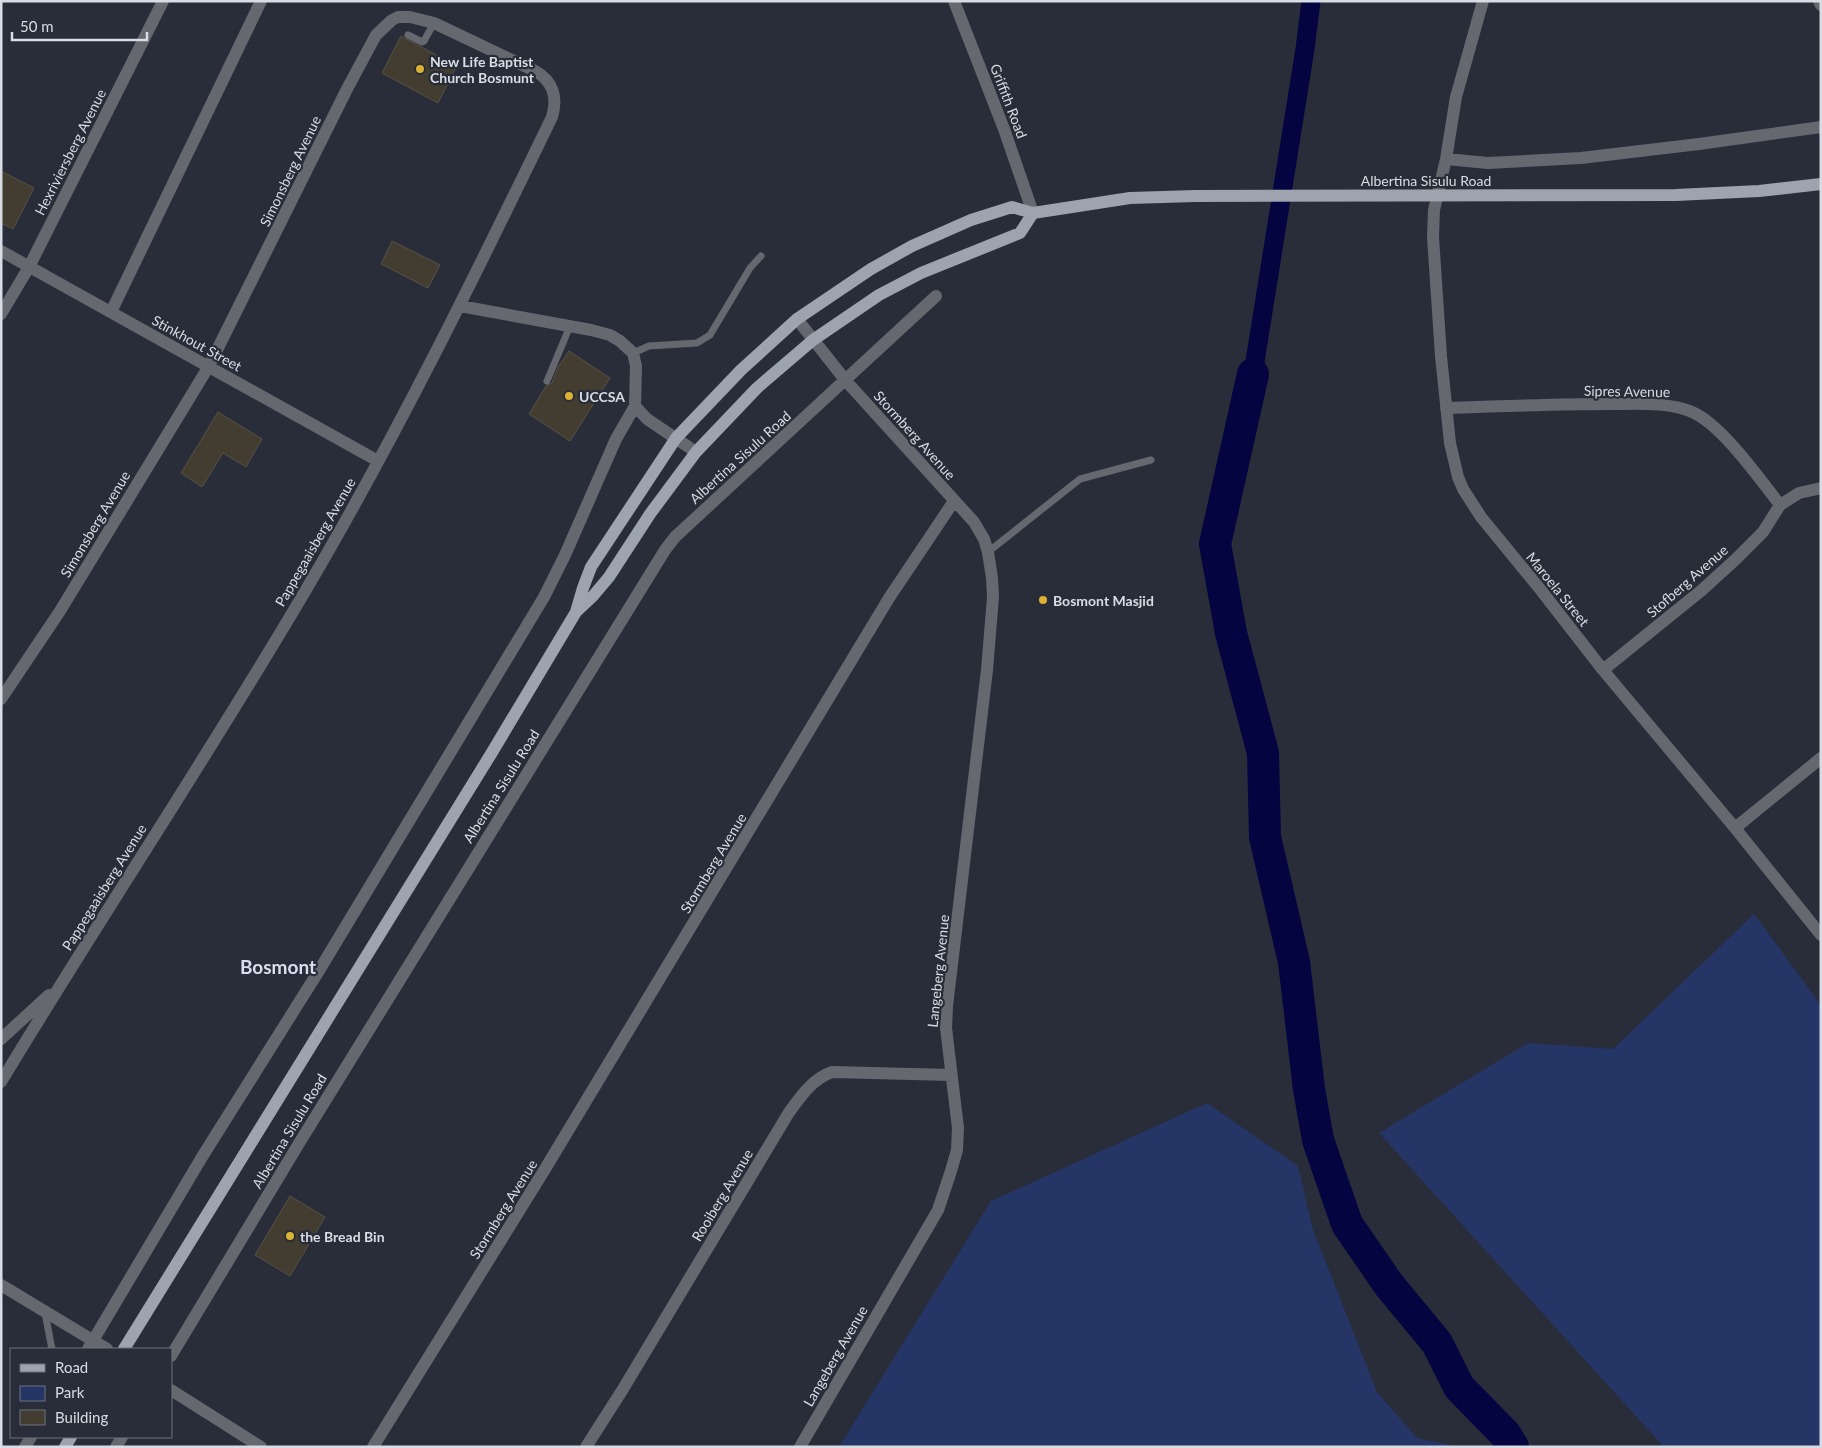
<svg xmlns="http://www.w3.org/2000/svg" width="1822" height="1448" font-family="Lato,sans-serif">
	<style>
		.green { fill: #253666 }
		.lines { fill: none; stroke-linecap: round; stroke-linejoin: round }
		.canal { stroke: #030440; stroke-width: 19 }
		.river { stroke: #030440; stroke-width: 32 }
		.building { fill: #423d30; stroke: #575244 }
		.service { stroke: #65686e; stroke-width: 7 }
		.minor { stroke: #65686e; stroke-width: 12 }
		.tertiary { stroke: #65686e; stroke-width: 12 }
		.primary { stroke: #9da3af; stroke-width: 12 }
		.poi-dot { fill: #dcb233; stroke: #282d39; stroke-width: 2 }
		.labels { text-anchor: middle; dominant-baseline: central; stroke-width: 4.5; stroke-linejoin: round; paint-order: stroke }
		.poi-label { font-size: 14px; font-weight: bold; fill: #d8dce4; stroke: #282d39; text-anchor: start }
		.street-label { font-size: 14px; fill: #d8dce4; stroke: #282d39 }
		.district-label { font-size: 19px; font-weight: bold; fill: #d8dfef; stroke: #282d39 }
	</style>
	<rect width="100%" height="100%" fill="#282d39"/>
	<path class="green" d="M1754 914 1821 1005V1447H1664L1379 1133 1528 1043 1613 1049Z
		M1207 1103 1298 1166 1313 1230 1377 1392 1417 1438 1460 1447H839L991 1201Z"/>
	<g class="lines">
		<path class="canal" d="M1253 374 1305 49 1311 1"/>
		<path class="river" d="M1253 374 1215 544 1231 633 1263 753 1265 837 1294 962 1309 1089 1318 1140 1347 1224 1389 1285 1437 1343 1459 1387 1505 1434 1513 1447"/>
	</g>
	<path class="building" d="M401 36 457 66 438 103 382 73Z
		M1 171 34 188 13 229 1 223Z
		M392 241 440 265 428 288 381 264Z
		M569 351 610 378 570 441 529 414 546 386 552 383 558 367Z
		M218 412 262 439 246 467 223 453 202 487 181 473Z
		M290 1196 325 1217 290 1276 255 1255Z"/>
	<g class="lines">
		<path class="service" d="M408 35 422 42 424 41 434 23
			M633 353 649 346 697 343 710 335 750 268 761 256
			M547 381 570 326
			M988 552 1080 479 1151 460
			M45 1313 52 1349"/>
		<path class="minor" d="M1483 1 1456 97 1446 159 1434 210 1433 237 1441 356 1450 443 1458 477 1463 489 1481 517 1540 589 1603 670 1735 828 1821 935
			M1819 1 1821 5
			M1446 159 1488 163 1581 158 1699 144 1821 127
			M1 251 378 461
			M111 312 261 1
			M1 314 29 267 163 1
			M797 319 846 381 974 522 984 539 988 552 992 578 993 597 987 670 947 1006 946 1028 958 1128 957 1150 951 1171 938 1210 800 1447
			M635 406 647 419 696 452
			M1446 408C1502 406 1557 404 1613 404 1638 404 1669 402 1692 412 1721 424 1760 479 1780 505
			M1603 670 1702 590 1736 559 1763 532 1780 505 1799 493 1821 488
			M1 699 60 611 209 366 347 89 376 35 392 20 398 17H410L434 23 535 71C553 81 558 97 552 117 475 276 397 435 307 588 209 755 101 916 1 1082
			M1735 828 1821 758
			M1 1039 49 995
			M1 1285 107 1349
			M88 1349 202 1157 320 969 544 597 565 555 616 439 635 406 636 366 633 353 620 341 610 335 591 330 460 306
			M171 1356 298 1145 665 550 675 537 936 296
			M171 1390 261 1447
			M25 1447 31 1437
			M116 1447 122 1437
			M373 1447 545 1169 889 598 954 501
			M586 1447 623 1389 788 1114C800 1097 812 1079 832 1072L951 1075"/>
		<path class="tertiary" d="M954 1 1004 129 1033 213"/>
		<path class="primary" d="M576 612 593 596 609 577 650 514 696 452 757 388 813 340 879 295 921 273 1020 233 1033 213
			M124 1349 491 754 576 612 583 588 591 567 676 438 741 370 797 319 871 269 912 246 971 220 1012 207 1033 213 1130 198 1195 196 1676 195 1759 191 1821 184
			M65 1447 71 1437"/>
	</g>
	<g class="poi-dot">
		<circle cx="420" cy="69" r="5"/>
		<circle cx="569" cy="396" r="5"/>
		<circle cx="1043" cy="600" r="5"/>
		<circle cx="290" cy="1236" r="5"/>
	</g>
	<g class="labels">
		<g class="poi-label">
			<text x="430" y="61">New Life Baptist<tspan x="430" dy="16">Church Bosmunt</tspan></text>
			<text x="579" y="396">UCCSA</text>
			<text x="1053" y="600">Bosmont Masjid</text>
			<text x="300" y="1236">the Bread Bin</text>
		</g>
		<g class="street-label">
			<text transform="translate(1009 101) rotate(69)">Griffith Road</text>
			<text transform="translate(70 152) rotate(-63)">Hexriviersberg Avenue</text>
			<text transform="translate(290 171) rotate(-64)">Simonsberg Avenue</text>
			<text x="1426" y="180">Albertina Sisulu Road</text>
			<text transform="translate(197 343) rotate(29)">Stinkhout Street</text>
			<text transform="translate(1627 391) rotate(1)">Sipres Avenue</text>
			<text transform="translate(915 435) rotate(48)">Stormberg Avenue</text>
			<text transform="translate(740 457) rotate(-42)">Albertina Sisulu Road</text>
			<text transform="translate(95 524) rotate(-59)">Simonsberg Avenue</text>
			<text transform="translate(315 542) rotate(-60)">Pappegaaisberg Avenue</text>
			<text transform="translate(1687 581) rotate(-41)">Stofberg Avenue</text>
			<text transform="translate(1558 589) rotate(51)">Maroela Street</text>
			<text transform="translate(501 786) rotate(-58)">Albertina Sisulu Road</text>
			<text transform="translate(713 863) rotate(-59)">Stormberg Avenue</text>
			<text transform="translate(104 887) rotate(-58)">Pappegaaisberg Avenue</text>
			<text transform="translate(938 971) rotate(-84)">Langeberg Avenue</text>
			<text transform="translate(289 1131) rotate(-59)">Albertina Sisulu Road</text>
			<text transform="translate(722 1195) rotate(-59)">Rooiberg Avenue</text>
			<text transform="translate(503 1209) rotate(-58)">Stormberg Avenue</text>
			<text transform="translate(835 1356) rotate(-60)">Langeberg Avenue</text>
		</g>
		<g class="district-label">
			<text x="278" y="966">Bosmont</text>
		</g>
	</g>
	<rect width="1822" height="1448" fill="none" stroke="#d8dce4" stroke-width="5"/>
	<rect x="10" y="1348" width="162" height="90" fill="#282d39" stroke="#6e737d"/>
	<rect x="20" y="1364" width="25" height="8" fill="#9da3af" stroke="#6e737d"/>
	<text x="55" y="1373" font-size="15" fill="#d8dce4">Road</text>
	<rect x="20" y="1386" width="25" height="15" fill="#253666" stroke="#6e737d"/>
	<text x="55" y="1398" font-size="15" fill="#d8dce4">Park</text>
	<rect x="20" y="1410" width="25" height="15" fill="#423d30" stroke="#6e737d"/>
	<text x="55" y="1423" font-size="15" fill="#d8dce4">Building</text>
	<path d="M12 32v8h135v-8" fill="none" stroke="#d8dce4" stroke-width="2.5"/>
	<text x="20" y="32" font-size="15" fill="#d8dce4" stroke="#282d39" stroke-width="4" paint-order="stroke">50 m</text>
</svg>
